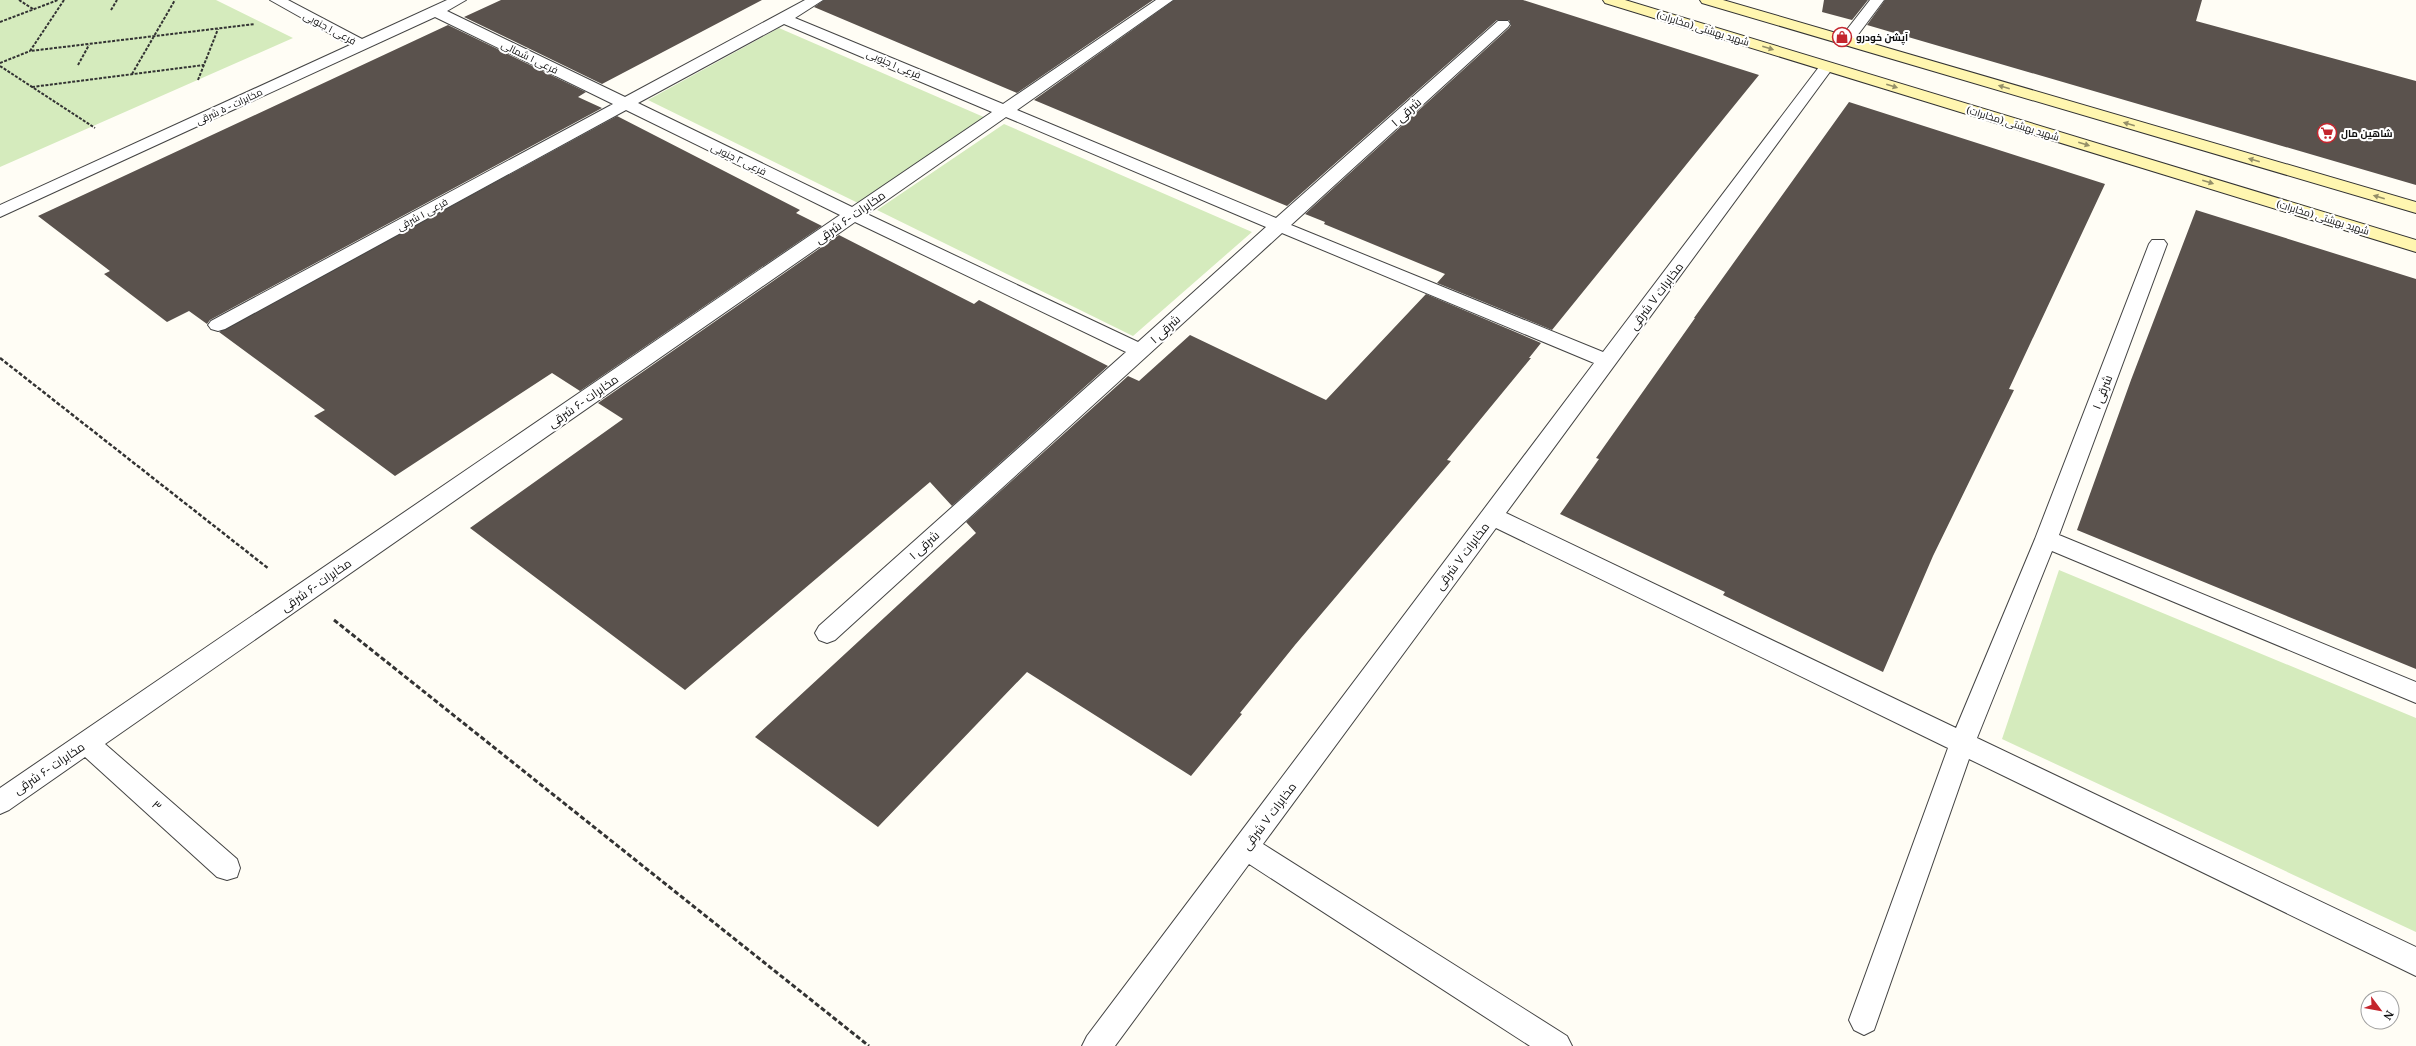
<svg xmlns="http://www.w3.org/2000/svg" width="2416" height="1046" font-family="'Noto Serif',Cairo,serif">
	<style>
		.green { fill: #d5ebbd }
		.building { fill: #5a524d }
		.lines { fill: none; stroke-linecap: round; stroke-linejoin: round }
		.street-casing { stroke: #444; stroke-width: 2 }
		.secondary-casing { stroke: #333; stroke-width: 2 }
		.path-far2 { stroke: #333; stroke-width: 2; stroke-dasharray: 3 1.5; stroke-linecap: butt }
		.path-far1 { stroke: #333; stroke-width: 2.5; stroke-dasharray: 4 2; stroke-linecap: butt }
		.path { stroke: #333; stroke-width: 3; stroke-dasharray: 5 2.5; stroke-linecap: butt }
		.street { fill: #fff; fill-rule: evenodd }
		.secondary { fill: #fff6b0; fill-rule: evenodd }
		.oneway { fill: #948f68 }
		.labels { text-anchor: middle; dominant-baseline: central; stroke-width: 4; stroke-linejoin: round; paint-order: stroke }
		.far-street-label { font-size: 10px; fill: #111; stroke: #fff }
		.far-poi-label { font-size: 10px; font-weight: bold; fill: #111; stroke: #fff; text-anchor: start }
		.street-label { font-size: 12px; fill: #111; stroke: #fff }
	</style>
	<rect width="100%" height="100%" fill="#fffdf5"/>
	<path class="green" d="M0 0H216L293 38 0 167Z
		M779 28 986 118 858 203 648 100Z
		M1004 124 1252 232 1133 336 877 210Z
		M2059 570 2416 718V932L2002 739Z"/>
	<path class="building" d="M501 0H762L602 84 464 17Z
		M824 0H1153L1017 93 814 7Z
		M1174 0H1523L1759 75 1552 330 1437 283 1445 274 1324 224 1325 222 1305 214 1509 28 1511 25 1509 20H1497L1287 206 1034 100Z
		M1824 0H1868L1852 20 1822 12Z
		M1885 0H2202L2196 21 2416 81V185L1867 25Z
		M448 25 586 92 578 97 602 108 210 320 207 324 189 311 167 322 104 274 110 271 38 216Z
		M1849 102 2105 184 2009 389 2014 390 1933 556 1883 672 1723 595 1725 592 1560 514 1599 459 1596 458 1695 318H1694Z
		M617 116 800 210 796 213 822 226 580 391 552 373 395 476 314 416 325 410 219 332Z
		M2196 210 2416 279V669L2077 530 2131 380Z
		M839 235 974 304 979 300 1108 366 952 506 930 482 685 690 470 528 623 419 598 403Z
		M1426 294 1541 343 1529 358H1531L1447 460 1451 461 1295 645 1240 713 1242 714 1191 776 1027 672 878 827 755 737 976 533 966 522 1128 376 1139 381 1190 335 1326 400Z"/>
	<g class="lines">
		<defs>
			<path id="street" d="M270 0H288L362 39 447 0H466L447 11 625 97 805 0H823L795 18 1003 104 1156 0H1173L1017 110 1276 218 1498 21H1508L1510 24 1508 27 1291 225 1603 352 1822 63H1832L1835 66 1832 69 1506 513 1956 728 2035 539 2149 244 2152 240H2164L2167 244 2059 535 2416 682V703L2052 551 1977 738 2416 947V976L1969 759 1874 1030 1864 1035 1854 1030 1849 1020 1948 748 1496 528 1263 844 1567 1036 1572 1046H1530L1249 864 1115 1046H1082L1087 1036 1594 363 1282 233 835 640 827 643 819 640 815 633 819 626 1126 352 855 222 105 744 237 859 240 868 237 877 227 880 217 877 85 757 9 810 0 814V788L840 215 626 110 225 329 218 331 211 329 208 325 211 321 613 104 435 17 0 217V205L350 45ZM784 24 992 112 852 207 638 103ZM1006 117 1266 227 1138 342 867 214Z
				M1870 0H1884L1851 44H1841L1838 41Z"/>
			<path id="secondary" d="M1603 0H1625L2416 240V252L1605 3Z
				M1700 0H1723L2416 202V213L1702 3Z"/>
		</defs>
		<use href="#street" class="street-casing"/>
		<use href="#secondary" class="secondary-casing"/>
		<path class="path-far2" d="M19 0 33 9
			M64 0 30 51 255 24
			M111 10 117 0
			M0 22 58 0
			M0 63 30 51
			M78 65 89 45
			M0 66 95 128
			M132 74 175 0
			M198 80 218 29
			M32 87 204 65"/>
		<path class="path-far1" d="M0 358 269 569"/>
		<path class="path" d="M334 620 869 1046"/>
		<use href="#street" class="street"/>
		<use href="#secondary" class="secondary"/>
	</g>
	<defs><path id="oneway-solid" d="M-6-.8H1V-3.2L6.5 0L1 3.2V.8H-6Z"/></defs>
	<g class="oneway">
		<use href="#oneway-solid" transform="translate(1768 48) rotate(17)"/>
		<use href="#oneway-solid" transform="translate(1892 86) rotate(17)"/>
		<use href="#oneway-solid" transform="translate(2004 87) rotate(-164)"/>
		<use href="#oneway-solid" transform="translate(2129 124) rotate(-164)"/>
		<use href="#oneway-solid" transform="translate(2084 144) rotate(17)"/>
		<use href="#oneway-solid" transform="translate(2254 160) rotate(-164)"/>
		<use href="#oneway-solid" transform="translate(2208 182) rotate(17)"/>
		<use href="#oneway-solid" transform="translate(2379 197) rotate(-164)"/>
	</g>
	<defs>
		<symbol id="shop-ring" viewBox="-11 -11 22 22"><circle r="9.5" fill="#fff" stroke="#c4262e" stroke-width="1.5"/><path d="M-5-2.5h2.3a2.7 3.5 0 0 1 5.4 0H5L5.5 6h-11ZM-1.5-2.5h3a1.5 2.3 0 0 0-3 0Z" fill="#c4262e"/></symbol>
		<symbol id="supermarket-ring" viewBox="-11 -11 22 22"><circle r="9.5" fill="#fff" stroke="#c4262e" stroke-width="1.5"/><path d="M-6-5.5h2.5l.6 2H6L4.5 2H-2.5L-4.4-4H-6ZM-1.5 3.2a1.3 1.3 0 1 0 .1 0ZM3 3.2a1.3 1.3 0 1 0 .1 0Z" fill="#c4262e"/></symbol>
	</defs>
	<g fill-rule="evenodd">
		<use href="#shop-ring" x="1831" y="26" width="22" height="22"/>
		<use href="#supermarket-ring" x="2316" y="122" width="22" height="22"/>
	</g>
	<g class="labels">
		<g class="far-street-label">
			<text transform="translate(330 28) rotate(28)">فرعی ۱ جنوبی</text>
			<text transform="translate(1703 28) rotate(17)">شهید بهشتی (مخابرات)</text>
			<text transform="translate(530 57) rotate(26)">فرعی ۱ شمالی</text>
			<text transform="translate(894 64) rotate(23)">فرعی ۱ جنوبی</text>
			<text transform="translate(229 106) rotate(-25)">مخابرات - ۵ شرقی</text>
			<text transform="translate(2013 123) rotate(17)">شهید بهشتی (مخابرات)</text>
			<text transform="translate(739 159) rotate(26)">فرعی ۲ جنوبی</text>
			<text transform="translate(422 214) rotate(-29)">فرعی ۱ شرقی</text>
			<text transform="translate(2323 217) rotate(17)">شهید بهشتی (مخابرات)</text>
		</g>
		<g class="far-poi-label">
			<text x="1856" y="37">آپشن خودرو</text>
			<text x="2341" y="133">شاهین مال</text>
		</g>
		<g class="street-label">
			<text transform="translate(1406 112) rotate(-42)">شرقی ۱</text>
			<text transform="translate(850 217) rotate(-35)">مخابرات -۶ شرقی</text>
			<text transform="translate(1656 296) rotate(-53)">مخابرات ۷ شرقی</text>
			<text transform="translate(1165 329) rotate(-42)">شرقی ۱</text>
			<text transform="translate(2102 392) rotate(-69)">شرقی ۱</text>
			<text transform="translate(583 401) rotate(-35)">مخابرات -۶ شرقی</text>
			<text transform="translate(924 545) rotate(-42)">شرقی ۱</text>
			<text transform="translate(1462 556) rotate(-53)">مخابرات ۷ شرقی</text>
			<text transform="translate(316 585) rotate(-35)">مخابرات -۶ شرقی</text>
			<text transform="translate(49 768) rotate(-34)">مخابرات -۶ شرقی</text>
			<text transform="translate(157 805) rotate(42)">۳</text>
			<text transform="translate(1269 816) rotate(-53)">مخابرات ۷ شرقی</text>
		</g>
	</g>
	<g transform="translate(2380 1010) rotate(122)"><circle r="19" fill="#ffffff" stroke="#a0a0a0"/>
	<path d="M0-3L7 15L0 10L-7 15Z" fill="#c4262e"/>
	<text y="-6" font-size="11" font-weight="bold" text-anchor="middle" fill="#111111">N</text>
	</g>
</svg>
